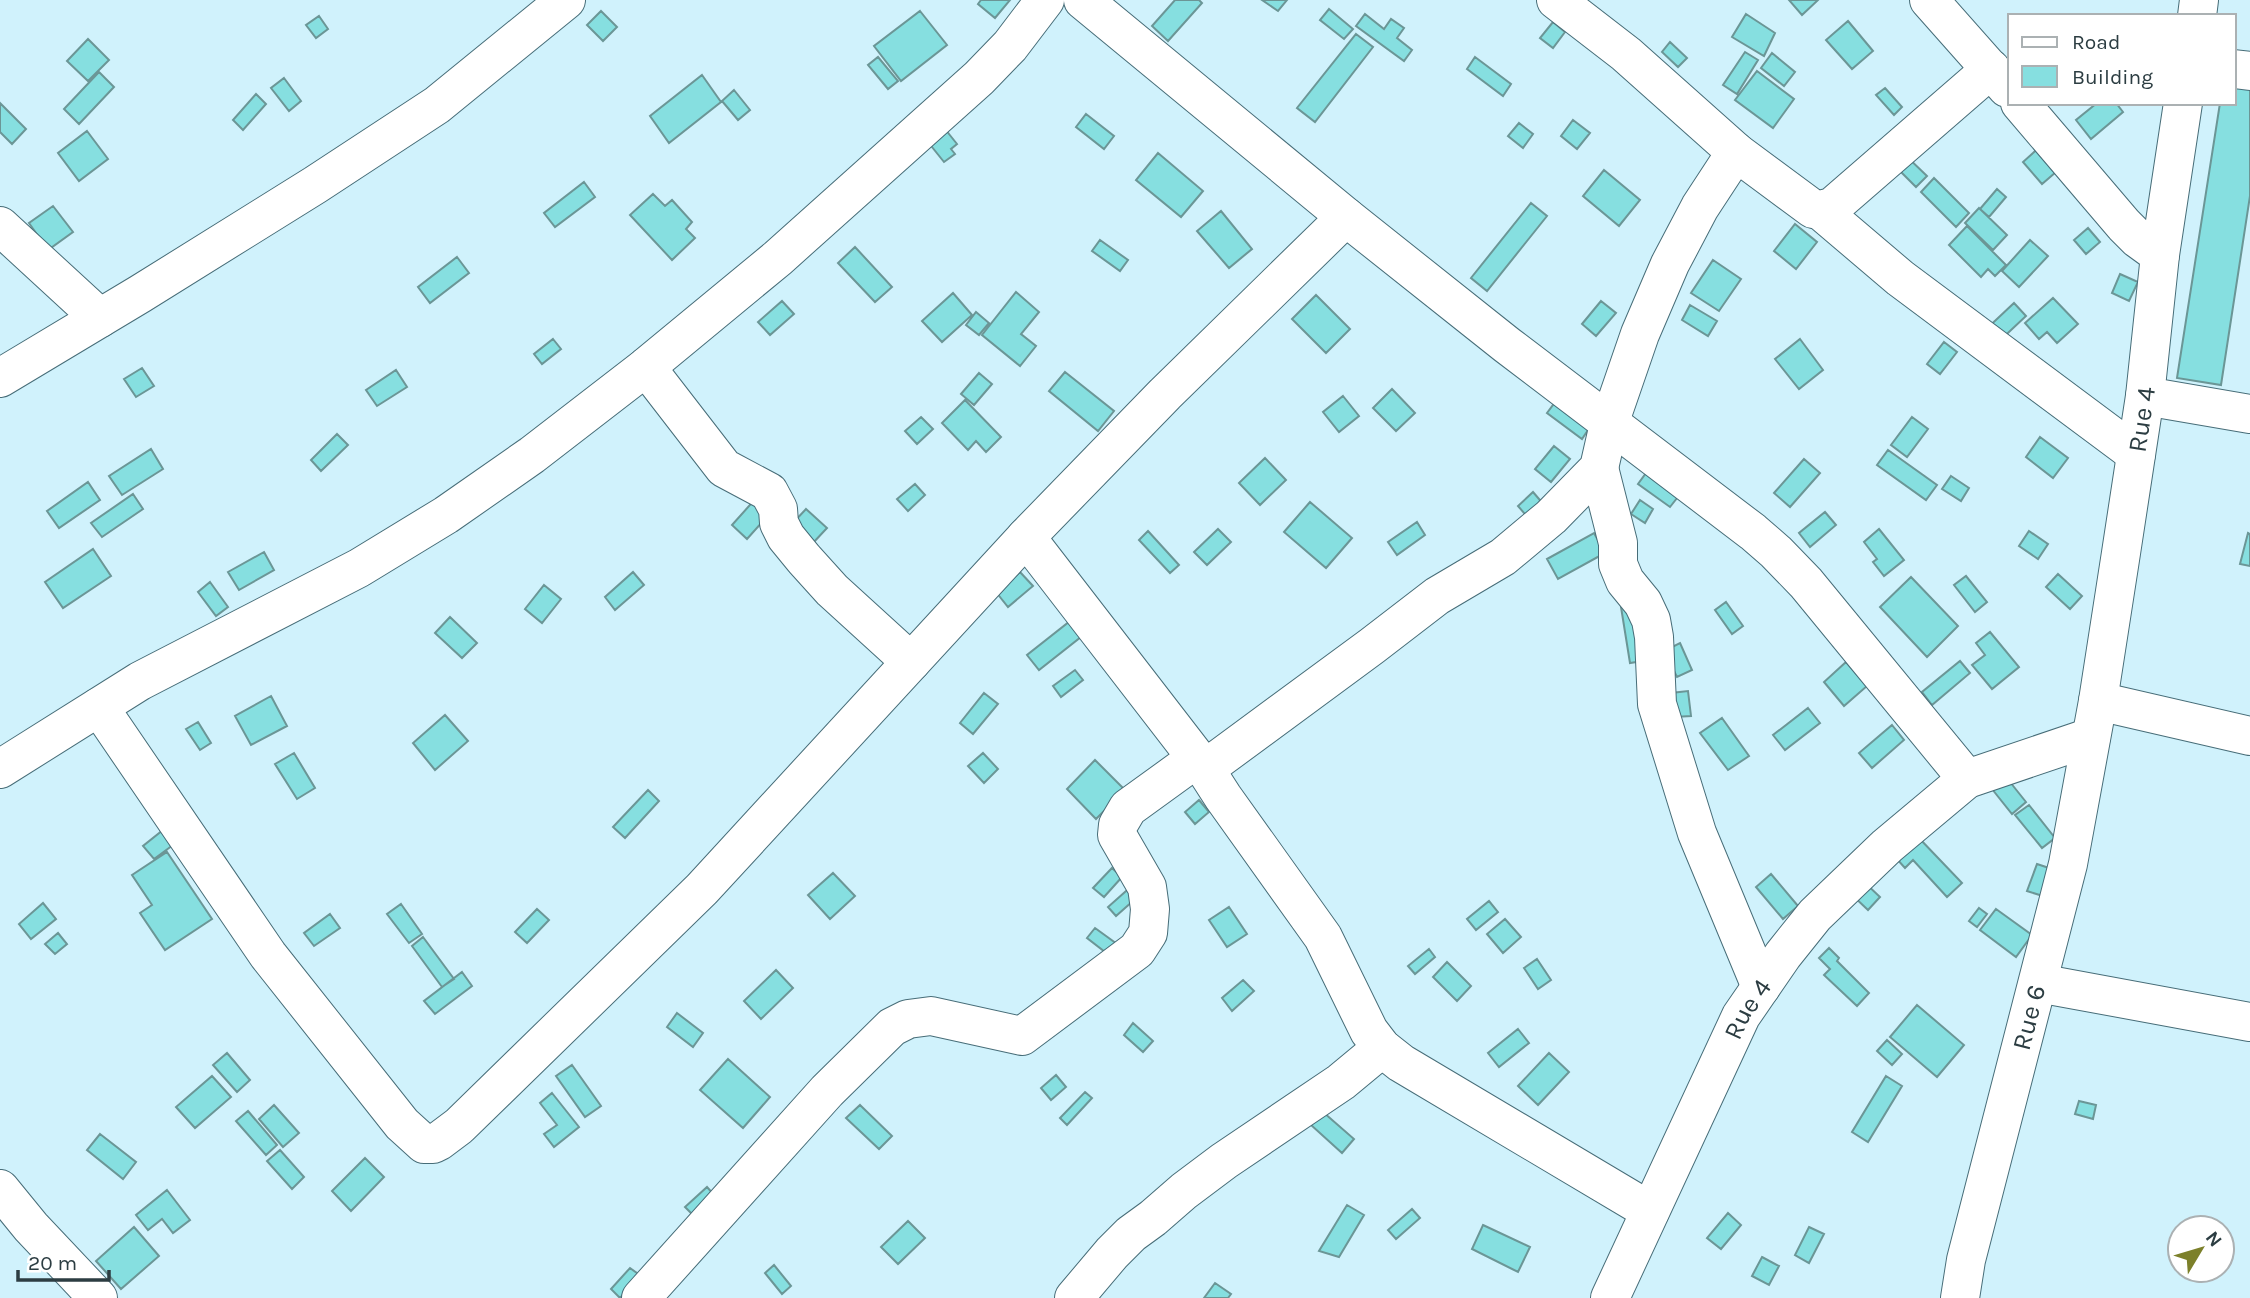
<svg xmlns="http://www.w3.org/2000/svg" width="2250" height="1298" font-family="Karla,sans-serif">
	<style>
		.building { fill: #86dfe0; stroke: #6b9696; stroke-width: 2 }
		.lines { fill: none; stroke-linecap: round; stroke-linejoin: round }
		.minor-casing { stroke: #476d78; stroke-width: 40 }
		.minor { stroke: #fff; stroke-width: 38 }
		.labels { text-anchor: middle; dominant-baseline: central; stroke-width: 5; stroke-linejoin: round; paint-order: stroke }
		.street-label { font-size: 26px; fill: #2c3d42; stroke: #fff }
	</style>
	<rect width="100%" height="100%" fill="#d0f2fc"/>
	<path class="building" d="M981 0H1010L995 18 978 4Z
		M1175 0H1199L1202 3 1168 41 1152 26Z
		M1262 0H1287L1278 11Z
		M1789 0H1818L1802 15Z
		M1329 9 1353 29 1344 39 1320 20Z
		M601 11 617 27 603 41 587 25Z
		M920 11 947 45 901 81 874 46Z
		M1365 14 1384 29 1391 19 1404 28 1397 38 1412 50 1404 61 1356 26Z
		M1746 14 1775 33 1764 56 1732 37Z
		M319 16 328 29 316 38 306 25Z
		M1848 21 1873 51 1852 69 1826 40Z
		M1553 22 1565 32 1553 48 1540 38Z
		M1356 34 1373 47 1315 122 1297 108Z
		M88 39 109 60 88 81 67 61Z
		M1670 42 1687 58 1678 67 1662 52Z
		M1745 52 1758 60 1737 94 1723 85Z
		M1772 53 1795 72 1784 86 1761 68Z
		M878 57 898 81 888 89 868 65Z
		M1475 57 1511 84 1503 96 1467 69Z
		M1757 71 1794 99 1773 128 1735 100Z
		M99 72 114 87 79 124 64 109Z
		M702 75 721 102 669 143 650 116Z
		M284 78 301 101 289 111 271 88Z
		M2234 86 2250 89V196L2221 385 2177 378 2220 103H2234Z
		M1885 88 1902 107 1894 115 1876 95Z
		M734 90 750 110 738 120 722 101Z
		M256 94 266 104 243 130 233 120Z
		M0 103 26 129 12 144 0 132Z
		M2097 103H2116L2123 112 2091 139 2076 120Z
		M1086 114 1114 136 1104 149 1076 127Z
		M1573 120 1590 133 1577 149 1561 136Z
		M1519 123 1533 134 1523 148 1508 136Z
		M945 129 957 144 951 149 955 154 944 162 928 142Z
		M87 131 108 159 79 181 58 153Z
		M2044 143 2063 166 2042 184 2023 162Z
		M1902 152 1927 176 1916 187 1891 162Z
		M1158 153 1203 191 1181 217 1136 180Z
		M1604 170 1640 200 1619 226 1583 196Z
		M1934 178 1969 213 1956 227 1921 192Z
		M584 182 595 197 555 227 544 213Z
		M1997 189 2006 197 1989 217 1980 209Z
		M653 194 665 206 672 200 692 222 686 229 695 238 672 260 630 215Z
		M1531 203 1547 216 1487 291 1471 278Z
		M53 206 73 232 48 250 29 223Z
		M1979 208 2007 235 1993 250 1965 223Z
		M1221 211 1252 249 1229 268 1197 231Z
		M1795 224 1817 242 1796 269 1774 251Z
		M1967 226 2006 265 1995 276 1988 269 1981 277 1949 245Z
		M2088 228 2100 242 2086 254 2074 240Z
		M1100 240 1128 260 1120 271 1092 251Z
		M2030 240 2048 256 2019 287 2002 271Z
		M855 247 892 287 875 302 838 263Z
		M457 257 469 273 430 303 418 287Z
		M1713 260 1741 279 1719 311 1691 293Z
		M2120 274 2138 282 2129 301 2112 293Z
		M1016 292 1039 312 1021 334 1036 346 1020 366 982 335Z
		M953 293 972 315 942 342 922 321Z
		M1316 295 1350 329 1326 353 1292 319Z
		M2053 298 2078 324 2057 343 2047 332 2039 339 2025 323Z
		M782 301 794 314 770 335 758 322Z
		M1601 301 1616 313 1596 336 1582 324Z
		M2014 303 2026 316 1993 347 1981 334Z
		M1690 305 1717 321 1708 336 1682 320Z
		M976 312 989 323 979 335 966 325Z
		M553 339 561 349 542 364 534 354Z
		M1800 339 1823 370 1799 389 1775 359Z
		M1944 342 1957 352 1940 374 1927 364Z
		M142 368 154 386 136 397 124 379Z
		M396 370 407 387 377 406 366 390Z
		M1065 372 1114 411 1098 431 1049 391Z
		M979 373 992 384 974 405 961 394Z
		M1392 389 1415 413 1396 431 1373 408Z
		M1343 396 1359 416 1339 432 1323 412Z
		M965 400 1001 437 986 452 976 441 968 450 942 423Z
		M1556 401 1590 427 1582 439 1547 413Z
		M921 417 933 429 917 444 905 431Z
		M1912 417 1928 429 1907 457 1891 445Z
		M337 434 348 445 321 471 311 460Z
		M2040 437 2068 458 2053 478 2026 457Z
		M1554 446 1570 459 1551 482 1535 469Z
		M151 449 163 469 122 495 109 476Z
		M1888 450 1937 485 1926 500 1877 465Z
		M1265 458 1286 480 1260 505 1239 483Z
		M1804 459 1820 473 1790 507 1774 493Z
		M1649 469 1681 493 1670 507 1638 484Z
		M1951 476 1969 488 1961 501 1942 489Z
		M88 482 100 500 59 528 47 511Z
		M915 484 925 495 908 511 897 499Z
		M1533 492 1545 506 1530 520 1518 506Z
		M133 494 143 509 102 537 91 523Z
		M758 496 774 509 747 539 732 525Z
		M1640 500 1653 509 1645 523 1631 514Z
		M1310 502 1352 538 1326 568 1284 532Z
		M806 509 827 528 812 544 791 525Z
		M1825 512 1836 525 1810 547 1799 533Z
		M1417 522 1425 535 1397 555 1388 542Z
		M1218 529 1231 542 1207 565 1194 552Z
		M1879 529 1904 560 1884 576 1873 562 1877 559 1864 542Z
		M1148 531 1179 565 1170 573 1139 540Z
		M2029 531 2048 544 2038 559 2019 546Z
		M1594 533 1605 553 1558 579 1547 559Z
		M2248 533 2250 534V566L2240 564Z
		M93 549 111 576 63 608 45 582Z
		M264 552 274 570 239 590 228 572Z
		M633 572 644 585 615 610 605 597Z
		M1020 572 1033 586 1008 607 996 592Z
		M2058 574 2082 596 2070 609 2046 587Z
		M1966 576 1987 602 1975 612 1954 585Z
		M1911 577 1958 626 1927 657 1880 607Z
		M210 582 228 607 216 616 198 592Z
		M544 585 561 599 542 623 525 609Z
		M1726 602 1743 626 1732 634 1715 610Z
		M1640 604 1649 660 1630 663 1621 607Z
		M1079 614 1091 629 1039 670 1027 655Z
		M450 617 477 643 462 658 435 633Z
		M1990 632 2019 667 1992 689 1972 665 1985 655 1976 643Z
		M1680 643 1692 670 1677 677 1664 651Z
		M1960 661 1970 673 1932 705 1922 692Z
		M1846 662 1867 686 1844 706 1824 682Z
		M1075 670 1083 680 1061 697 1053 686Z
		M1688 691 1691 716 1674 717 1671 693Z
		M984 693 998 704 973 734 960 723Z
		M271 696 287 726 251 745 235 716Z
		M1808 708 1820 723 1785 750 1773 735Z
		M445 715 468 741 435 770 413 743Z
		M1722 718 1749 756 1728 770 1700 733Z
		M198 722 211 743 200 750 186 729Z
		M1892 725 1904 740 1872 768 1859 753Z
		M294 753 315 788 297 799 275 764Z
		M983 753 998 769 984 783 968 766Z
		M1095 760 1125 790 1096 819 1067 789Z
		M2006 777 2026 802 2012 814 1992 789Z
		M648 790 659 801 625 838 613 827Z
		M1199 800 1209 812 1195 824 1185 812Z
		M2029 805 2055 838 2042 848 2015 815Z
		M163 830 173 845 154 859 143 846Z
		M1918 837 1962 883 1947 897 1913 860 1905 868 1896 858Z
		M167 852 212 919 165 950 140 913 152 905 132 875Z
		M2037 864 2055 870 2046 897 2027 891Z
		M1112 868 1122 877 1104 897 1093 888Z
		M833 873 855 896 830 919 808 895Z
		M1771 874 1798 906 1783 919 1756 887Z
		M1862 880 1880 897 1868 910 1850 893Z
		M1134 884 1142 893 1116 916 1108 907Z
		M1489 901 1498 912 1476 930 1467 919Z
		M43 903 56 919 31 939 19 924Z
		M401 904 422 934 409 943 387 914Z
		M1229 907 1247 934 1227 947 1209 920Z
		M1979 908 1987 914 1977 927 1969 921Z
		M537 909 549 920 527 943 515 932Z
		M1996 909 2032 935 2016 957 1980 930Z
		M330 914 340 928 314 946 304 933Z
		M1505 919 1521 937 1503 953 1487 934Z
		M1095 928 1117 944 1109 955 1087 938Z
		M58 933 67 944 55 954 45 944Z
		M423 937 454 979 442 987 412 946Z
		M1829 948 1839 958 1837 961 1869 993 1857 1006 1824 975 1830 969 1819 958Z
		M1429 949 1435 957 1415 974 1408 966Z
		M1537 959 1551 980 1538 989 1524 968Z
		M1447 962 1471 986 1457 1001 1433 977Z
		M776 970 793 988 761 1019 744 1001Z
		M462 972 472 986 435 1014 424 1001Z
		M1243 980 1254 991 1232 1011 1222 998Z
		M1917 1005 1964 1045 1937 1077 1890 1037Z
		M677 1013 703 1033 693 1047 667 1027Z
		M1133 1023 1153 1041 1143 1052 1124 1035Z
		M1518 1029 1529 1043 1499 1067 1488 1053Z
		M1887 1040 1902 1054 1892 1065 1877 1051Z
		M227 1053 250 1080 237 1092 213 1065Z
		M1549 1053 1569 1072 1538 1105 1518 1086Z
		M728 1059 770 1097 743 1128 700 1090Z
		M572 1065 601 1106 585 1117 556 1076Z
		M1056 1075 1066 1087 1051 1100 1041 1088Z
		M212 1076 231 1097 195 1128 176 1107Z
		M1886 1076 1902 1086 1868 1142 1852 1132Z
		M1085 1092 1092 1098 1067 1125 1060 1118Z
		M552 1093 579 1127 554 1147 544 1134 557 1125 540 1103Z
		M2079 1101 2096 1105 2093 1119 2075 1114Z
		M274 1105 299 1133 283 1147 259 1119Z
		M860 1105 892 1136 879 1149 846 1118Z
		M248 1111 277 1145 266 1155 236 1121Z
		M1323 1112 1354 1139 1342 1153 1311 1125Z
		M100 1134 136 1162 123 1179 87 1150Z
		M280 1150 304 1177 292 1189 267 1161Z
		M365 1158 384 1177 351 1211 332 1191Z
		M707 1187 715 1196 694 1216 685 1207Z
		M167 1190 190 1220 173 1233 162 1219 148 1230 136 1215Z
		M1347 1205 1364 1215 1339 1257 1319 1251Z
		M1412 1209 1420 1218 1396 1239 1388 1230Z
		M1728 1213 1741 1225 1721 1249 1707 1238Z
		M908 1221 925 1238 898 1264 881 1247Z
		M1483 1225 1530 1247 1518 1272 1472 1249Z
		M134 1227 159 1256 121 1289 96 1261Z
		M1809 1227 1824 1234 1809 1263 1795 1255Z
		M1762 1257 1779 1266 1769 1285 1752 1276Z
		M774 1265 791 1286 782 1294 765 1273Z
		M630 1268 641 1276 620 1298 611 1289Z
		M1215 1283 1231 1294 1228 1298H1204Z"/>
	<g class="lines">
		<defs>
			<g id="minor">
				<path d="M1083 0 1346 217 1507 345 1753 532 1776 552 1806 583 1967 779"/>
				<path d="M1556 0 1626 54 1736 152 1813 209 1820 210 1832 207 1991 69"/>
				<path d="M1929 0 2007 88"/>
				<path d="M2197 16 2199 0"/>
				<path d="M2234 69 2250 71"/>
				<path d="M2020 103 2124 225 2138 239 2160 255"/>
				<path d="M1820 210 1900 278 2136 454"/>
				<path d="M0 226 100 318"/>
				<path d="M646 367 724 468 769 492 778 509 779 523 786 537 804 559 832 590 911 662"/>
				<path d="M0 378 140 294 315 185 437 105 566 0"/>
				<path d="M2145 396 2250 414"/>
				<path d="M1599 468 1618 543V564L1625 581 1643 603 1651 620 1654 637 1657 704 1697 833 1761 987"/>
				<path d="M1026 537 1205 769 1223 797 1323 937 1369 1031 1382 1048 1401 1063 1650 1211"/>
				<path d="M2098 701 2250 736"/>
				<path d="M99 707 268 955 402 1124 424 1144H433L439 1141 459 1126 702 889 1026 537 1165 394 1346 217"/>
				<path d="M0 769 140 681 359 568 446 515 532 455 646 367 778 258 979 78 1010 46 1045 0"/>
				<path d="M1205 769 1372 646 1437 596 1503 557 1551 517 1599 468 1609 424 1640 334 1670 264 1700 207 1736 152"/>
				<path d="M2038 983 2250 1022"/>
				<path d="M0 1189 31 1227 98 1298"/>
				<path d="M641 1298 827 1091 892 1027 908 1019 931 1016 1022 1036 1137 950 1148 933 1150 909 1147 887 1117 835 1118 825 1128 808 1197 758"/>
				<path d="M1074 1298 1112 1253 1131 1234 1153 1218 1184 1191 1224 1161 1341 1082 1382 1048"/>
				<path id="s1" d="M1610 1298 1741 1016 1783 955 1815 915 1887 846 1967 779 2091 737"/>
				<path id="s2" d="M1960 1298 1966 1260 2068 864 2098 701 2121 553 2145 396 2160 255 2183 103"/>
			</g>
		</defs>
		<use href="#minor" class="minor-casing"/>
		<use href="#minor" class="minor"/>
	</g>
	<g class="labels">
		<g class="street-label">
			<text stroke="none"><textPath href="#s2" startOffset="898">Rue 4</textPath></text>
			<text stroke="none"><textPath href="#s1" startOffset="320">Rue 4</textPath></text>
			<text stroke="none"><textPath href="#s2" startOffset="289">Rue 6</textPath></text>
		</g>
	</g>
	<rect x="2008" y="14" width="228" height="91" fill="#ffffff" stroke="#abb1b3" stroke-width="2"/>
	<rect x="2022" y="37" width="35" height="10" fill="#ffffff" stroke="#abb1b3" stroke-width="2"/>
	<text x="2072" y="49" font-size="21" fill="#2c3d42">Road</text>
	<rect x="2022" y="66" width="35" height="21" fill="#86dfe0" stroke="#abb1b3" stroke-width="2"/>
	<text x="2072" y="84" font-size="21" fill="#2c3d42">Building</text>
	<g transform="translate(2201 1249) rotate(52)"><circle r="33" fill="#ffffff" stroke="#abb1b3" stroke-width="2"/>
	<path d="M0-5L12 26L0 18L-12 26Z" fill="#7c802a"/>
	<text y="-10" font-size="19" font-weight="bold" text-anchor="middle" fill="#2c3d42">N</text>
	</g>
	<path d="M18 1270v10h91v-10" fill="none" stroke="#2c3d42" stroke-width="3.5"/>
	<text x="28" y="1270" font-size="21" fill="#2c3d42" stroke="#ffffff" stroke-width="5" paint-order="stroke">20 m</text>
</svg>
